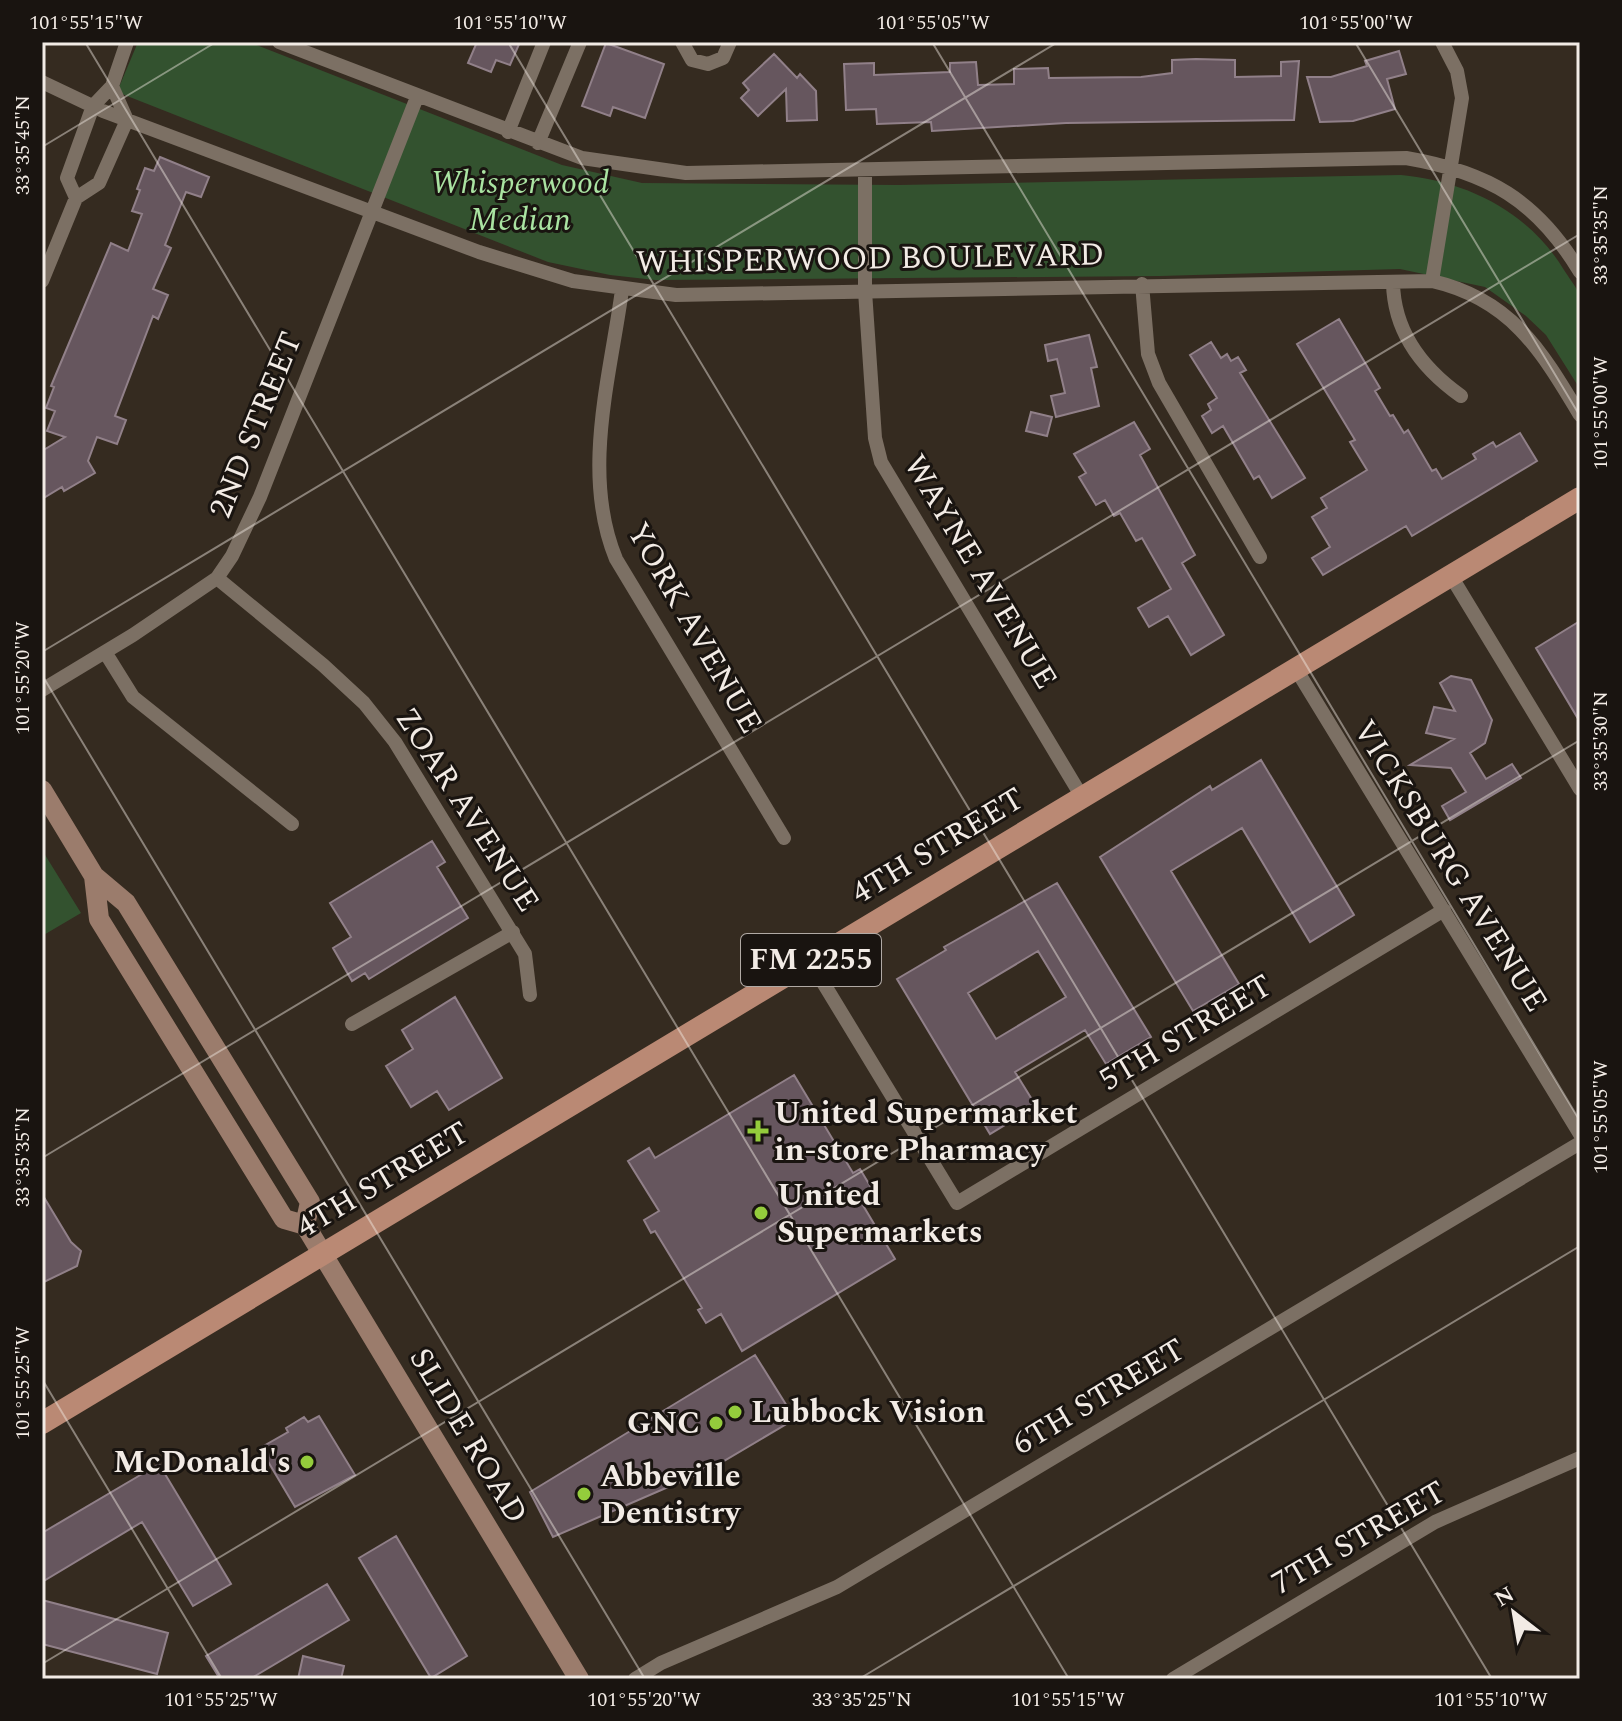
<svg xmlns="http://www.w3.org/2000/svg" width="1622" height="1721" font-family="Spectral,serif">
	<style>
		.green { fill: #33522f }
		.building { fill: #66565e; stroke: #918089; stroke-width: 2; fill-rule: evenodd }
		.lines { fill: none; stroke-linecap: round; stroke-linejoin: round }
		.street { stroke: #7c7064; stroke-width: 14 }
		.secondary { stroke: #9b7c6c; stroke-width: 20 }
		.primary { stroke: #ba8974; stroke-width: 22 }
		.ticks { fill: none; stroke: #f2ebe5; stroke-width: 2; stroke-opacity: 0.45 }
		.poi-dot { fill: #94cc3c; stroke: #191410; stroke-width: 3 }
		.labels { text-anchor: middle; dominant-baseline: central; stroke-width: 6; stroke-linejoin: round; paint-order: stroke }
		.shield { fill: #191410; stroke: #b1aaa5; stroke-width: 2 }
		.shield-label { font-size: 30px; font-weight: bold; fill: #f2ebe5 }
		.park-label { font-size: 32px; font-style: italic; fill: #aae4a2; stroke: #191410 }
		.street-label { font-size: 32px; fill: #f2ebe5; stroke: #191410 }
		.poi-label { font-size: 32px; font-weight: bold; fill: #f2ebe5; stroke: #191410; text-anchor: start }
		.neatline { fill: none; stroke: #f2ebe5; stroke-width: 3 }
		.ticks-label { font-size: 20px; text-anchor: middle; fill: #f2ebe5 }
	</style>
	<rect width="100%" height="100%" fill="#352b20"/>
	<path class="green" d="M138 42H249L562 165 642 183 899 185 1401 175C1467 181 1529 212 1564 270 1569 278 1577 288 1580 296 1585 315 1580 367 1580 389L1546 335 1526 316 1485 287 1400 269 1160 276 655 280 610 275 548 262 117 92Z
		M42 850 81 913 42 936Z"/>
	<path class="building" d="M477 42H520L510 65 496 60 491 72 468 63Z
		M606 43 664 64 645 118 613 107 610 116 582 106Z
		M1399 51 1406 74 1387 79 1395 109 1353 121 1320 122 1307 77H1331L1367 66 1365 61Z
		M774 54 797 78 800 74 816 91 817 120 787 121 786 89 758 116 741 98 749 90 743 83Z
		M1196 59 1235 60V77L1281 76V62L1299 61 1294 120 1066 123 932 131 931 122 877 124 876 109 846 110 844 64 874 63V75L950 72V63L976 62 978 85 1014 84V69L1048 68 1049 78 1141 77 1172 73V60Z
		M160 157 209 177 201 197 186 192 165 245 171 248 153 289 168 295 158 319 153 316 115 416 126 420 117 444 97 437 88 461 95 473 64 491 62 487 42 499V451L65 437 47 431 55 411 46 408 54 387 51 386 111 243 128 251 142 214 132 211 140 190 137 189 145 168 154 171Z
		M1339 319 1380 388 1375 391 1390 416 1393 415 1404 433 1408 430 1432 471 1436 469 1442 479 1476 459 1473 454 1493 442 1496 447 1520 433 1537 461 1412 536 1406 526 1323 575 1312 558 1330 547 1312 517 1327 508 1321 498 1367 470 1350 442 1355 440 1297 344Z
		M1089 335 1097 367 1091 368 1099 406 1056 417 1051 396 1065 393 1057 359 1048 361 1045 345Z
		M1211 342 1221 358 1227 354 1231 361 1238 357 1246 370 1240 373 1305 478 1272 498 1259 476 1254 479 1223 426 1212 433 1202 416 1211 410 1208 404 1217 398 1190 355Z
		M1031 412 1052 417 1047 436 1026 431Z
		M1134 422 1150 449 1140 455 1195 555 1182 563 1224 635 1191 655 1168 616 1149 627 1138 608 1171 589 1142 538 1136 541 1120 513 1114 516 1105 500 1096 505 1079 477 1086 473 1074 454Z
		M1580 621V722L1536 648Z
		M1451 676 1471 680 1492 720 1485 743 1470 753 1486 779 1512 764 1521 778 1450 820 1442 806 1466 792 1451 768 1410 765 1454 739 1426 733 1434 707 1455 711 1440 683Z
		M1261 760 1354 915 1310 942 1242 828 1171 871 1239 984 1193 1011 1100 857 1210 786 1212 790Z
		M432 841 445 862 437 867 468 918 369 979 365 973 352 981 333 948 351 937 330 903Z
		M1057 883 1151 1037 1106 1064 1085 1030 1015 1072 1036 1106 990 1134 897 979 946 950 944 947ZM1038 951 1066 997 996 1039 968 993Z
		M455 997 502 1078 449 1110 437 1091 411 1107 386 1066 413 1049 402 1030Z
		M794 1075 853 1173 860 1169 875 1194 861 1202 895 1259 742 1351 721 1314 706 1323 698 1310 702 1308 655 1231 651 1233 644 1220 659 1211 628 1161 649 1148 655 1158Z
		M42 1194 71 1242 81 1251 77 1266 42 1283Z
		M755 1355 795 1419 712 1468 553 1537 530 1492Z
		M319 1416 355 1475 295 1507 260 1448 288 1432 286 1428 304 1417 308 1422Z
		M159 1464 231 1584 193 1606 142 1522 42 1582V1533Z
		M396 1536 467 1656 431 1678 359 1558Z
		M327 1584 349 1620 250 1679H220L206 1656Z
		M42 1600 168 1633 157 1674 42 1644Z
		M303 1656 344 1666 341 1679H298Z"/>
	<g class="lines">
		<path class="street" d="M279 42 582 158 686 173 1406 158C1488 172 1537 200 1580 272
			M682 42 692 60 708 64 723 58 730 42
			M42 82 103 111 479 252 573 281 676 295 1432 281C1511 299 1541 350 1580 415
			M508 132 544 42
			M538 143 580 42
			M865 171V291L875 438 881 462 1082 797
			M76 198 67 178 93 106 112 86 127 42
			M42 281 76 198 99 183 127 120 112 86
			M1432 281 1462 98 1457 71 1442 42
			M1393 283C1394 332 1423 369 1461 396
			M1142 284 1148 354 1159 383 1260 557
			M622 290C610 378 581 474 616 559L784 838
			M1451 576 1580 789
			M217 578 323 665 364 703 395 742 525 954 530 995
			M105 652 133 697 292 824
			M1296 669 1580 1134
			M42 690 133 635 217 578 232 556 260 497 417 97
			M810 961 957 1203 1444 910
			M352 1024 513 932
			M635 1679 661 1663 837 1587 1580 1143
			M1173 1679 1435 1522 1580 1458"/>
		<path class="secondary" d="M42 790 94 876 126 903 310 1202 305 1225 579 1679
			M94 876 99 919 284 1219 305 1225"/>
		<path class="primary" d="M42 1423 1580 498"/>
	</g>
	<path class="ticks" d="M85 42 1069 1679M508 42 1492 1679M932 42 1580 1121M1355 42 1580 416M42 147 216 42M42 652 1058 42M42 675 645 1679M42 1158 1580 234M42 1379 222 1679M42 1664 1580 740M859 1679 1580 1246"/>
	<g class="poi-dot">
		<path d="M754 1119h8v8h8v8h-8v8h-8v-8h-8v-8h8z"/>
		<circle cx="761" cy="1213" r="8"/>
		<circle cx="735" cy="1412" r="8"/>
		<circle cx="716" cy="1423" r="8"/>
		<circle cx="307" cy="1462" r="8"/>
		<circle cx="584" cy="1494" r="8"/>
	</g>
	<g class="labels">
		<rect class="shield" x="741" y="934" width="140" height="52" rx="6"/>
		<g class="shield-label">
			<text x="811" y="960">FM 2255</text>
		</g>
		<g class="park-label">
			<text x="520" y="183">Whisperwood<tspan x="520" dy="37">Median</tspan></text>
		</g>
		<g class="street-label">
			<text transform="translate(870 259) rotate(-1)">WHISPERWOOD BOULEVARD</text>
			<text transform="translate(256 425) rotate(-68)">2ND STREET</text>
			<text transform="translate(980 572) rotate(59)">WAYNE AVENUE</text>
			<text transform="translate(694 628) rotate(60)">YORK AVENUE</text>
			<text transform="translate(467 810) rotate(57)">ZOAR AVENUE</text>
			<text transform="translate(938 846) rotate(-31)">4TH STREET</text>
			<text transform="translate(1450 866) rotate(58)">VICKSBURG AVENUE</text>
			<text transform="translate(1186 1033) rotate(-31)">5TH STREET</text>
			<text transform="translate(383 1180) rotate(-31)">4TH STREET</text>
			<text transform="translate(1099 1397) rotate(-31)">6TH STREET</text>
			<text transform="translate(468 1436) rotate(59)">SLIDE ROAD</text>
			<text transform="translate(1359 1538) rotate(-30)">7TH STREET</text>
		</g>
		<g class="poi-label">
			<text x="774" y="1113">United Supermarket<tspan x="774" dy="37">in-store Pharmacy</tspan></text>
			<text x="777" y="1195">United<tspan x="777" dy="37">Supermarkets</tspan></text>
			<text x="751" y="1412">Lubbock Vision</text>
			<text x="700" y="1423" text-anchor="end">GNC</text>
			<text x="291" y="1462" text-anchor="end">McDonald's</text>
			<text x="600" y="1476">Abbeville<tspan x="600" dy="37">Dentistry</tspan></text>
		</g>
	</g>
	<rect width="1622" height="1721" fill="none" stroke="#191410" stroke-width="88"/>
	<g transform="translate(1514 1613) rotate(329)" stroke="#191410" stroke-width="6" paint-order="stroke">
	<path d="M0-6L14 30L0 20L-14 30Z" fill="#f2ebe5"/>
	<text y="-12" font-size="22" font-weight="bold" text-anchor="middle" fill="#f2ebe5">N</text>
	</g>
	<rect x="44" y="44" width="1534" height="1633" class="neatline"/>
	<g class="ticks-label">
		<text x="86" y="29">101°55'15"W</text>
		<text x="510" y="29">101°55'10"W</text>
		<text x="933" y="29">101°55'05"W</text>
		<text x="1356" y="29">101°55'00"W</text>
		<text transform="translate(22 145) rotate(-90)" y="7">33°35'45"N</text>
		<text transform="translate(1600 235) rotate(-90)" y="7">33°35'35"N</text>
		<text transform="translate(1600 413) rotate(-90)" y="7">101°55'00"W</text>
		<text transform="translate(22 678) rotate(-90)" y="7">101°55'20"W</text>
		<text transform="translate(1600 741) rotate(-90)" y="7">33°35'30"N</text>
		<text transform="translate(1600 1117) rotate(-90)" y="7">101°55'05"W</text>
		<text transform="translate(22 1157) rotate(-90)" y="7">33°35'35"N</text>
		<text transform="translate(22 1383) rotate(-90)" y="7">101°55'25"W</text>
		<text x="221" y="1706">101°55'25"W</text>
		<text x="644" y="1706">101°55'20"W</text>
		<text x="862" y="1706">33°35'25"N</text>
		<text x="1068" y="1706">101°55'15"W</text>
		<text x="1491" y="1706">101°55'10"W</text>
	</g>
</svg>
